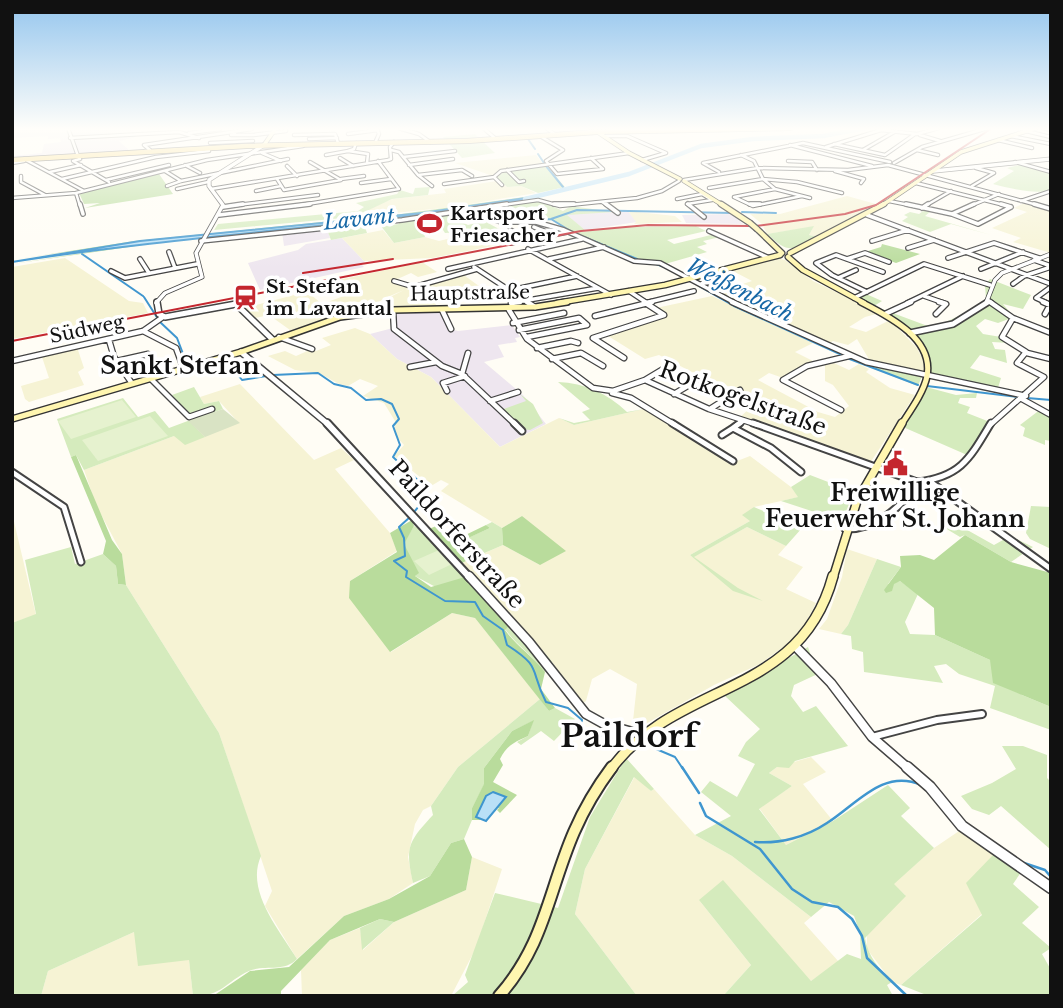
<svg xmlns="http://www.w3.org/2000/svg" width="1063" height="1008" font-family="'Libre Baskerville',serif">
	<style>
		.industrial { fill: #eee6ef }
		.farmland { fill: #f6f3d4 }
		.green { fill: #d5ebbd; fill-rule: evenodd }
		.forest { fill: #b9dc9c }
		.cemetery { fill: #d9e3c4 }
		.pitch { fill: #e6f2cf }
		.water { fill: #b9e0f7; stroke: #3f96cf; stroke-width: 2 }
		.lines { fill: none; stroke-linecap: round; stroke-linejoin: round }
		.stream-far1 { stroke: #3f96cf; stroke-width: 2 }
		.stream { stroke: #3f96cf; stroke-width: 2.5 }
		.river { stroke: #b9e0f7; stroke-width: 4.5 }
		.minor-far4-casing { stroke: #444; stroke-width: 4.5 }
		.minor-far3-casing { stroke: #444; stroke-width: 6 }
		.minor-far2-casing { stroke: #444; stroke-width: 7 }
		.minor-far1-casing { stroke: #444; stroke-width: 9 }
		.minor-casing { stroke: #444; stroke-width: 10 }
		.tertiary-far4-casing { stroke: #444; stroke-width: 5 }
		.tertiary-far3-casing { stroke: #444; stroke-width: 8 }
		.tertiary-far2-casing { stroke: #444; stroke-width: 10 }
		.tertiary-far1-casing { stroke: #444; stroke-width: 11 }
		.tertiary-casing { stroke: #444; stroke-width: 13 }
		.secondary-far5-casing { stroke: #333; stroke-width: 5 }
		.secondary-far4-casing { stroke: #333; stroke-width: 7 }
		.secondary-far3-casing { stroke: #333; stroke-width: 8 }
		.secondary-far2-casing { stroke: #333; stroke-width: 10 }
		.secondary-far1-casing { stroke: #333; stroke-width: 12 }
		.secondary-casing { stroke: #333; stroke-width: 14 }
		.primary-casing { stroke: #222; stroke-width: 6 }
		.minor-far4 { stroke: #fff; stroke-width: 2.5 }
		.minor-far3 { stroke: #fff; stroke-width: 3.5 }
		.minor-far2 { stroke: #fff; stroke-width: 4.5 }
		.minor-far1 { stroke: #fff; stroke-width: 5 }
		.minor { stroke: #fff; stroke-width: 6 }
		.tertiary-far4 { stroke: #fff; stroke-width: 3.5 }
		.tertiary-far3 { stroke: #fff; stroke-width: 5 }
		.tertiary-far2 { stroke: #fff; stroke-width: 6 }
		.tertiary-far1 { stroke: #fff; stroke-width: 8 }
		.tertiary { stroke: #fff; stroke-width: 10 }
		.secondary-far5 { stroke: #fff6b0; stroke-width: 3.5 }
		.secondary-far4 { stroke: #fff6b0; stroke-width: 4.5 }
		.secondary-far3 { stroke: #fff6b0; stroke-width: 5 }
		.secondary-far2 { stroke: #fff6b0; stroke-width: 7 }
		.secondary-far1 { stroke: #fff6b0; stroke-width: 9 }
		.secondary { stroke: #fff6b0; stroke-width: 10 }
		.primary { stroke: #f9d66b; stroke-width: 4.5 }
		.rail { stroke: #c4262e; stroke-width: 2 }
		.secondary-bridge-casing { stroke: #333; stroke-width: 7; stroke-linecap: butt }
		.secondary-bridge { stroke: #fff6b0; stroke-width: 4.5 }
		.labels { text-anchor: middle; dominant-baseline: central; stroke-width: 7; stroke-linejoin: round; paint-order: stroke }
		.far-poi-label { font-size: 19px; font-weight: bold; fill: #111; stroke: #fff; text-anchor: start }
		.far-street-label { font-size: 19px; fill: #111; stroke: #fff }
		.far-water-label { font-size: 21px; font-style: italic; fill: #1768a6; stroke: #fff }
		.street-label { font-size: 23px; fill: #111; stroke: #fff }
		.poi-label { font-size: 23px; font-weight: bold; fill: #111; stroke: #fff }
		.far-district-label { font-size: 24px; font-weight: bold; fill: #111; stroke: #fff }
		.near-quarter-label { font-size: 32px; font-weight: bold; fill: #111; stroke: #fff }
	</style>
	<rect width="100%" height="100%" fill="#fffdf5"/>
	<path class="industrial" d="M12 128H132L136 137 119 141 130 151 12 159V156L42 153 44 144 61 142 60 138 48 139V136L12 138Z
		M628 211 637 222 585 230 566 215 576 212Z
		M732 214 743 224 686 223 682 215Z
		M327 228 330 238 284 246 282 232Z
		M342 238 365 262 361 264 364 267 260 290 248 263 298 250 306 244Z
		M393 311H442L451 329 458 331 512 325 520 337 515 338 517 342 498 345 504 357 484 362 523 395 546 424 500 447 431 377 397 359 370 334 393 328Z"/>
	<path class="farmland" d="M536 155 543 164 500 170 493 176 455 163Z
		M497 181 507 187 521 186 536 193 452 207 357 217 369 207 393 199 446 193 444 189Z
		M847 196 876 204 819 237 809 235 813 227 767 234 762 224 750 214H780Z
		M1024 203 1051 211V253L1013 242 1021 238 992 228 1027 212 1014 208Z
		M628 211 675 216 682 222 634 224 636 222Z
		M383 230 394 243 425 237 439 241 471 233H490L508 243 432 258 364 261 342 238Z
		M65 258 129 301 143 303 148 313 12 339V267Z
		M777 258 785 260 813 281 880 313 865 317 849 327 866 332 890 320 917 348 924 362V373L870 361 857 339 848 345 833 341 827 344 715 293 752 281 731 270Z
		M422 262 437 272 418 277 411 273 393 281 412 287 406 290 412 289 433 300 438 308H396L384 300 404 290 383 299 366 311 290 330 269 315 255 318 244 308 321 288 324 290 310 294 322 304 352 293 329 282Z
		M461 273 490 294 437 300 416 287Z
		M712 296 813 343 795 352 819 364 806 365 783 378 769 373 758 380 818 412 835 417 849 406 833 385 825 381V365L834 363 849 370 859 364 869 369 866 372 890 388 915 395 870 463 739 418 749 409 728 400 735 395 757 405 763 400 692 372 659 355 645 359 605 334 666 315 656 308Z
		M355 328 370 334 397 359 431 377 500 447 559 418 574 425 644 409 686 432 732 463 750 456 791 487 799 497 754 507 750 521 690 555 693 557 747 527 786 546 778 555 803 567 786 589 816 603 805 625 790 642 760 664 714 685 642 726 633 721 637 684 610 669 592 679 586 701 582 704 550 659 462 563 503 545 540 565 522 516 502 528 441 491 449 484 441 480 431 486 394 456 404 445 395 435V421L384 403 363 396 378 386 360 379 348 386 339 384 319 373 295 370 268 356 285 351 296 356 312 349 316 351 331 345 322 338Z
		M77 347 84 368 78 372 84 385 29 402 25 399 21 386 49 378 41 354Z
		M240 384 314 460 341 448 354 460 335 469 390 533 397 551 350 581 391 652 452 613 475 618 540 699 458 767 431 806 423 810 415 824 408 857 413 883 389 899 344 916 297 959 265 906 272 891 219 733 126 585 122 554 96 505 84 470 174 436 239 423 219 401 204 404 200 397Z
		M12 513 36 615 12 623Z
		M847 549 877 559 848 625 841 634 819 629 827 619 842 577Z
		M811 757 826 772 803 784 833 821 786 845 759 808 792 786 769 773 777 767Z
		M635 776 651 791 654 789 695 835 732 856 811 917 804 923 839 962 811 981 699 900 751 965 723 996H637L575 914 585 869Z
		M962 829 994 854 982 914 901 985 892 982 867 949V933L905 895 893 884 934 848Z
		M472 857 502 869 476 948 451 996H302L301 970 330 940 360 928 363 950 394 922 466 890Z
		M134 932 189 960 193 996H41L48 971Z"/>
	<path class="green" d="M475 134 478 137 472 138 473 140 482 141 495 153 462 158 443 137Z
		M546 165 565 187 538 193 521 186 507 187 496 177 506 171 518 182 521 181 510 170Z
		M1019 165 1051 173V190C1035 195 1009 188 993 184L1014 171 1007 168Z
		M430 187 428 195 392 199 354 217 214 230 218 224 358 211 364 207 356 203 397 194 400 190 413 194 415 188Z
		M541 201 563 211 571 206 614 212 567 215 585 230 570 232 553 220 501 221 472 212ZM510 207C521 212 530 208 541 212L536 218 501 220 489 215Z
		M926 209 931 211 925 216 991 235 951 224 930 232 902 221 908 217 904 215 910 212 919 214Z
		M470 212 494 221 488 223 499 229 445 233 434 216 447 215 468 225 480 222 456 214Z
		M419 217 415 219 419 221 425 237 394 243 381 226 399 224 398 221 364 224 367 233 331 240 326 227 214 238Z
		M696 226 706 231 667 240 674 244 715 234 720 237 703 241 707 244 697 247 707 252 665 264 639 261 573 233 624 227Z
		M814 226 809 235 819 237C792 250 790 255 767 234Z
		M990 279 1031 295 1023 309 1003 304 1014 317 998 323 985 319 976 326 983 334 1007 338 1010 343 992 342 995 349 1005 350 1007 363 980 355 970 368 1001 378 997 391 929 377 918 338 856 296 866 294 882 301 874 306 933 328 982 305 986 299 985 285Z
		M849 357 922 376 918 386 846 358Z
		M558 382C585 383 607 393 627 412L644 409 574 425 559 418 574 423 590 420 582 412 590 409Z
		M194 387 204 404 219 401 223 409 189 421 205 437 185 445 174 436 84 470 76 455 71 457 57 419 123 398 138 417 155 411 169 428 193 419 172 395Z
		M926 387 956 395 977 393 976 398H960L958 403 970 407 967 413 995 424 974 458 903 427Z
		M520 394 533 404 543 423 530 430 522 429 501 410 526 401Z
		M1041 409 1051 413V441L1045 440V445L1023 436 1025 428 1020 425Z
		M810 475 854 492 842 521 781 501 798 497 791 487Z
		M1031 506 1051 507V549L1030 539 1026 533Z
		M754 507 802 528 786 546 747 527 694 557 738 588 763 601 733 591 690 555 750 521 742 515Z
		M986 518 1000 531 1033 547 1011 562 965 535 960 537 945 528 953 522 994 545 1003 540 982 520Z
		M492 522 502 528 503 545 466 561 454 544 490 528 486 525Z
		M414 526 423 531 429 529 550 659 552 662 545 672C532 655 517 646 505 629L509 626 415 576 418 572 403 544Z
		M71 547 75 564 103 554 116 566 118 584 126 585 219 733 261 856C245 891 280 931 297 959 283 973 266 964 249 971 225 982 223 996 193 996L189 960 138 966 134 932 48 971 41 996H12V623L36 614 25 560Z
		M877 559 901 567 888 584 900 581 918 594 905 622 910 634 935 635 990 660 1022 695 1051 707V730L990 708 995 686 959 674 946 664 934 666 943 683 864 672 863 652 852 649 851 636 841 634 848 625Z
		M808 647 811 656 824 671 794 685 791 696 803 712 816 706 848 746 795 761 789 768 777 767 769 773 792 786 759 809 786 845 833 821 888 785 910 808 901 816 934 848 894 884 906 896 865 938C868 956 879 969 892 982L887 985 893 996H723L751 965 699 900 723 880 811 981 847 954 861 959 860 933 854 916 829 902 811 917 732 856 695 835 731 816 701 792 710 781 737 797 755 764 738 756 746 742 760 729 724 695Z
		M540 699 549 711 555 708 575 719 554 741 541 731 521 745 517 742 528 736 533 721 512 731 484 768V785L472 808V820L464 839 451 843 430 876 413 883C405 847 408 842 433 815L431 806 458 767Z
		M1002 746H1023L1047 755V778L1051 782V850L1001 806 989 815 972 809 961 796 992 783 1016 769Z
		M626 758 654 789 651 791 634 777 585 869 575 914 637 996H452L468 982 465 975 495 893 558 908 590 817Z
		M994 854 1026 865 1013 884 1039 907 1022 923 1051 948 1042 954 1051 970V996H929L901 985 982 915 966 883Z
		M380 919 394 922 362 950 360 928Z"/>
	<path class="forest" d="M159 174 173 194 85 208 100 203 84 204 79 193Z
		M531 196 533 197C361 227 185 232 12 260L134 241 401 214Z
		M458 210 184 239 12 264 168 240Z
		M882 244 920 254 896 263 869 253 868 251 881 247Z
		M76 455 112 540 122 554 126 585 118 584 116 566 103 554 106 541 71 457Z
		M522 516 566 551 540 565 503 545 502 528Z
		M412 520 414 526 404 544 419 573 415 576 431 587 465 577 509 626 505 630C517 647 532 655 545 672L541 689 555 708 549 711 475 618 452 613 390 652 349 598 350 581 397 552 390 533Z
		M486 525 490 528 455 544 466 561 462 563 429 529 436 526 451 542Z
		M965 535 1011 562 1051 573V707L993 683 990 660 935 635 934 608 900 581 894 584 892 591 886 593 884 590 901 567 900 556 920 555 934 560Z
		M534 720 528 736C515 742 507 745 500 759L503 765 493 782 517 795 500 813 497 810 499 808 481 807 476 816 481 820H472V808L484 784V768L512 731Z
		M464 839 472 857 466 890 394 922 380 919 330 940 281 991V996H213L250 971 289 967 344 916 389 899 430 876 451 843Z"/>
	<path class="cemetery" d="M223 409 240 423 205 437 188 421Z"/>
	<path class="pitch" d="M122 400 136 417 71 439 58 421Z
		M150 416 168 436 98 461 82 440Z
		M439 550 452 564 429 575 414 561Z"/>
	<path class="water" d="M533 197 536 198C362 226 186 235 12 262L140 241 422 213Z
		M493 792 506 797 486 821 476 817 486 796Z"/>
	<g class="lines">
		<path class="stream-far1" d="M606 129 610 128
			M528 139 535 149
			M538 154 544 163
			M546 166 563 187
			M742 212 776 213
			M551 219 572 232
			M520 220 551 219 577 210 733 213
			M584 237 637 259
			M82 254 143 296
			M656 264 667 268
			M699 286 734 306 842 355
			M144 297 158 319
			M160 322 177 338 185 359
			M847 358 918 385
			M220 361 232 367 242 380 266 376
			M273 375 318 373 334 384 351 388 366 400 381 399 392 404 399 419 393 426 400 445 393 457 425 487V499L414 512
			M927 386 1018 397
			M1027 398 1051 400
			M410 517 399 527 404 538 405 556 394 561 407 571 406 577 445 601 475 602 483 616 503 630 507 645C543 668 529 669 546 702L568 708 582 720 580 730 585 733 629 741
			M642 743 675 757 683 769"/>
		<path class="stream" d="M682 767 699 793
			M700 803 706 816 760 849 792 889 812 902 838 907 852 919 862 936 867 958 907 996
			M755 842C780 844 806 837 827 823 856 805 883 768 921 785
			M1021 862 1045 870 1051 877"/>
		<path class="river" d="M525 199 629 174 701 146 753 139 823 136 865 128"/>
		<defs>
			<path id="minor-far4" d="M68 128 78 156
				M398 128 419 134 430 142
				M483 128 496 139
				M546 128 556 135
				M1043 128 1051 130
				M1026 131 1051 137
				M189 133 220 129
				M235 134 231 135H253
				M348 134 378 130
				M253 135 286 131
				M294 135 335 134 338 143
				M920 135 940 141
				M540 136 563 150 546 161 557 174 603 169 591 158
				M606 136H627
				M627 136 666 153 642 160
				M1011 136 1051 144
				M70 138 179 132 199 138
				M309 139 337 138
				M998 140 1032 148
				M210 143 253 141
				M356 143 354 149 348 151 368 154 367 163
				M375 143 379 134 377 128
				M834 144 885 155 915 134
				M790 145 872 166
				M826 147 881 130 917 134 939 128
				M391 150 399 152 418 175 462 170 472 176
				M863 150 896 131
				M917 150 938 155
				M145 151 150 150 144 145 252 129
				M262 153 281 161
				M326 155 348 151
				M78 156 80 159 73 161 109 182
				M403 157 455 151
				M340 158 353 166
				M24 159 84 191
				M788 161 812 162 817 170
				M1015 162 1051 172
				M12 163 24 161
				M894 163 922 147 988 128
				M185 165 200 173
				M409 165 453 159
				M287 166 297 176
				M507 170 519 182 524 181
				M165 171 181 181 288 159
				M835 171 864 179 861 183
				M50 172 81 165
				M719 172 703 163 803 143 890 162
				M418 175 432 186
				M21 176V182L45 195
				M494 177 502 185
				M62 179 156 157 209 151
				M277 179 284 190 341 180 310 162
				M341 179 364 176
				M763 179 797 182 842 193
				M763 179 775 189 810 198
				M106 180 169 165
				M684 180 758 168 848 170 888 165 1041 206
				M361 183 391 179
				M916 183 1008 206
				M444 184 494 177 501 171 629 153
				M167 186 181 181
				M972 186 994 173 976 168
				M709 188 763 179 754 161 741 155
				M177 189 208 182
				M211 189 388 160 391 159 390 147 394 142
				M256 191 281 186
				M76 193 80 206
				M734 197 753 206 802 196
				M734 197 775 189
				M12 198 76 193 207 160 303 146
				M677 199 702 194 712 200 687 204
				M889 201 914 206
				M1021 201 1051 191
				M602 202 608 206
				M687 204 690 206
				M229 206 318 195
				M295 206 399 189 378 161
				M496 206 538 200 560 206 637 198 662 191 679 181
				M925 206 951 191
				M970 206 999 194"/>
			<path id="minor-far3" d="M80 204 83 214
				M554 204H574
				M606 204 618 213
				M688 204 704 217
				M750 204H760
				M906 204 952 214 978 224 1011 207
				M1001 204 1011 207
				M1034 204 1051 209
				M223 207 243 204
				M922 208 928 204
				M469 211 501 222H536L564 230 634 261 660 263 735 303
				M952 214 974 204
				M219 215 310 204
				M867 215 1051 284
				M534 227 551 234
				M510 230 529 240
				M709 231 769 258
				M497 237 510 243 567 232
				M201 241 402 220 507 204
				M872 241 908 230
				M908 248 934 240
				M528 249 611 295
				M169 252 175 268
				M948 258 994 243 1039 258
				M140 259 149 273
				M549 259 604 247
				M847 259 865 253 889 262
				M1034 260 1051 266
				M474 267 529 303
				M448 269 582 239
				M981 269 1023 252
				M111 271 125 278 197 264
				M838 278 856 270
				M394 281 414 287 477 269
				M701 284 721 278
				M1013 284 1024 276 1051 267
				M629 291 647 303
				M867 292 832 275 816 263 836 255 883 272
				M924 296 944 303
				M854 298 924 264 990 285
				M468 299 577 276
				M989 301 992 303
				M511 303 598 288
				M645 303 694 291
				M907 303 963 276
				M1047 303 1036 298 1051 287"/>
			<path id="minor-far2" d="M527 302 535 307
				M732 302 866 362 1026 396
				M1043 302 1050 305 1045 314
				M511 303 520 302
				M393 310 394 329 442 366 462 374
				M442 310 451 329
				M509 310 527 339 593 388 613 391 645 380 709 409 758 425
				M885 314 911 302
				M936 314 946 304 939 302
				M595 316 652 302
				M1013 318 1051 333
				M513 323 564 313
				M519 330 579 318 587 325 527 337
				M143 331 176 348 183 367
				M279 337 312 349
				M109 340 114 357 131 382
				M537 348 571 341 578 343
				M468 353 462 374 516 425
				M1027 353 1051 359
				M624 358 593 338 664 315 644 302
				M552 359 581 353 603 366
				M12 361 143 331 163 317
				M117 361 148 354
				M410 367 436 362
				M149 377 189 417 212 409
				M645 380 665 368
				M447 391 443 383 465 376
				M612 393 631 398 675 425
				M674 394 696 381
				M1022 399 1051 415
				M490 401 518 392
				M710 409 740 390
				M841 410 783 380 807 366 849 356
				M737 425 743 421
				M990 425 1044 377 1017 363 1026 352 1002 337 1013 318 990 302"/>
			<path id="minor-far1" d="M514 423 522 431
				M672 423 733 461
				M740 423 733 428 771 448 801 472
				M753 423 917 482
				M722 435 733 428
				M12 472 64 507 81 562
				M929 481 1051 569
				M845 529C875 530 903 507 917 482 961 477 970 458 991 423"/>
			<path id="minor" d="M872 737 937 720 982 714"/>
			<path id="tertiary-far4" d="M934 171 1051 159
				M156 303 165 293 202 277 196 253 223 205 209 186V180L264 145
				M986 303 995 280 1002 273 1051 254"/>
			<path id="tertiary-far3" d="M157 302 159 314 165 317 236 304 273 340
				M910 333 953 324 988 302
				M241 352 329 425"/>
			<path id="tertiary-far2" d="M327 423 470 578"/>
			<path id="tertiary-far1" d="M469 576 529 642 586 714 604 724 643 735
				M795 646 831 683 872 737 909 769"/>
			<path id="tertiary" d="M907 767 930 787 962 826 1051 888"/>
			<path id="secondary-far5" d="M599 133 629 153 680 179
				M264 145 276 128
				M684 181 724 206
				M881 206 961 152 1036 128"/>
			<path id="secondary-far4" d="M721 204 750 223
				M757 229 782 253 780 255
				M790 253 884 204
				M788 257 803 270 864 303
				M557 303 665 285 780 255"/>
			<path id="secondary-far3" d="M861 302C888 316 934 338 927 376 924 392 910 411 901 425
				M12 419 241 352 340 317 393 310 535 307 567 302"/>
			<path id="secondary-far2" d="M833 578 857 501 902 423"/>
			<path id="secondary-far1" d="M611 769C678 679 800 699 833 576"/>
			<path id="secondary" d="M499 996C545 944 548 892 574 832 584 809 597 787 612 767"/>
			<path id="primary" d="M591 132 790 128
				M12 160 246 146 467 141 596 132"/>
		</defs>
		<use href="#minor-far4" class="minor-far4-casing"/>
		<use href="#minor-far3" class="minor-far3-casing"/>
		<use href="#minor-far2" class="minor-far2-casing"/>
		<use href="#minor-far1" class="minor-far1-casing"/>
		<use href="#minor" class="minor-casing"/>
		<use href="#tertiary-far4" class="tertiary-far4-casing"/>
		<use href="#tertiary-far3" class="tertiary-far3-casing"/>
		<use href="#tertiary-far2" class="tertiary-far2-casing"/>
		<use href="#tertiary-far1" class="tertiary-far1-casing"/>
		<use href="#tertiary" class="tertiary-casing"/>
		<use href="#secondary-far5" class="secondary-far5-casing"/>
		<use href="#secondary-far4" class="secondary-far4-casing"/>
		<use href="#secondary-far3" class="secondary-far3-casing"/>
		<use href="#secondary-far2" class="secondary-far2-casing"/>
		<use href="#secondary-far1" class="secondary-far1-casing"/>
		<use href="#secondary" class="secondary-casing"/>
		<use href="#primary" class="primary-casing"/>
		<use href="#minor-far4" class="minor-far4"/>
		<use href="#minor-far3" class="minor-far3"/>
		<use href="#minor-far2" class="minor-far2"/>
		<use href="#minor-far1" class="minor-far1"/>
		<use href="#minor" class="minor"/>
		<use href="#tertiary-far4" class="tertiary-far4"/>
		<use href="#tertiary-far3" class="tertiary-far3"/>
		<use href="#tertiary-far2" class="tertiary-far2"/>
		<use href="#tertiary-far1" class="tertiary-far1"/>
		<use href="#tertiary" class="tertiary"/>
		<use href="#secondary-far5" class="secondary-far5"/>
		<use href="#secondary-far4" class="secondary-far4"/>
		<use href="#secondary-far3" class="secondary-far3"/>
		<use href="#secondary-far2" class="secondary-far2"/>
		<use href="#secondary-far1" class="secondary-far1"/>
		<use href="#secondary" class="secondary"/>
		<use href="#primary" class="primary"/>
		<path class="rail" d="M756 226 845 214 876 205 992 128
			M303 273 393 259
			M12 341 581 231 648 225 751 226"/>
		<defs>
			<path id="secondary-bridge" d="M750 223 757 229"/>
		</defs>
		<use href="#secondary-bridge" class="secondary-bridge-casing"/>
		<use href="#secondary-bridge" class="secondary-bridge"/>
	</g>
	<linearGradient id="sky" x2="0" y2="1"><stop stop-color="#95c6ee"/><stop offset="0.48" stop-color="#fffefa"/><stop offset="1" stop-color="#fffefa" stop-opacity="0"/></linearGradient>
	<rect width="1063" height="269" fill="url(#sky)"/>
	<defs>
		<symbol id="stadium-bare" viewBox="-9 -9 18 18"><path d="M0-5a6.5 5 0 1 0 0 10a6.5 5 0 1 0 0-10ZM-3.5-1.8h7v3.6h-7Z" fill="#c4262e" stroke="#fff" stroke-width="2.5" paint-order="stroke"/></symbol>
		<symbol id="station-bare" viewBox="-9 -9 18 18"><path d="M-3-6H3Q5-6 5-4V2Q5 4 3 4L4.5 6H3L1.5 4h-3L-3 6H-4.5L-3 4Q-5 4-5 2V-4Q-5-6-3-6ZM-3.5-4v3h7v-3ZM-3.5 1v1.5H-2V1ZM2 1v1.5H3.5V1Z" fill="#c4262e" stroke="#fff" stroke-width="2.5" paint-order="stroke"/></symbol>
		<symbol id="civic-bare" viewBox="-9 -9 18 18"><path d="M-.6-6.5H3V-4.5H.6V-3L4-1V1h2V6H-6V1h2V-1L-.6-3ZM-1.2 2.5V6h2.4V2.5Z" fill="#c4262e" stroke="#fff" stroke-width="2.5" paint-order="stroke"/></symbol>
	</defs>
	<g fill-rule="evenodd">
		<use href="#stadium-bare" x="412" y="206" width="35" height="35"/>
		<use href="#station-bare" x="228" y="280" width="35" height="35"/>
		<use href="#civic-bare" x="878" y="446" width="35" height="35"/>
	</g>
	<g class="labels">
		<g class="far-poi-label">
			<text x="450" y="213">Kartsport<tspan x="450" dy="22">Friesacher</tspan></text>
			<text x="266" y="286">St. Stefan<tspan x="266" dy="22">im Lavanttal</tspan></text>
		</g>
		<g class="far-street-label">
			<text transform="translate(470 293) rotate(-1)">Hauptstraße</text>
			<text transform="translate(87 329) rotate(-12)">Südweg</text>
		</g>
		<g class="far-water-label">
			<text transform="translate(359 219) rotate(-6)">Lavant</text>
			<text transform="translate(740 290) rotate(27)">Weißenbach</text>
		</g>
		<g class="street-label">
			<text transform="translate(743 398) rotate(20)">Rotkogelstraße</text>
			<text transform="translate(457 534) rotate(48)">Paildorferstraße</text>
		</g>
		<g class="poi-label">
			<text x="895" y="493">Freiwillige<tspan x="895" dy="26">Feuerwehr St. Johann</tspan></text>
		</g>
		<g class="far-district-label">
			<text x="180" y="365">Sankt Stefan</text>
		</g>
		<g class="near-quarter-label">
			<text x="629" y="736">Paildorf</text>
		</g>
	</g>
	<rect width="1063" height="1008" fill="none" stroke="#111111" stroke-width="28"/>
</svg>
